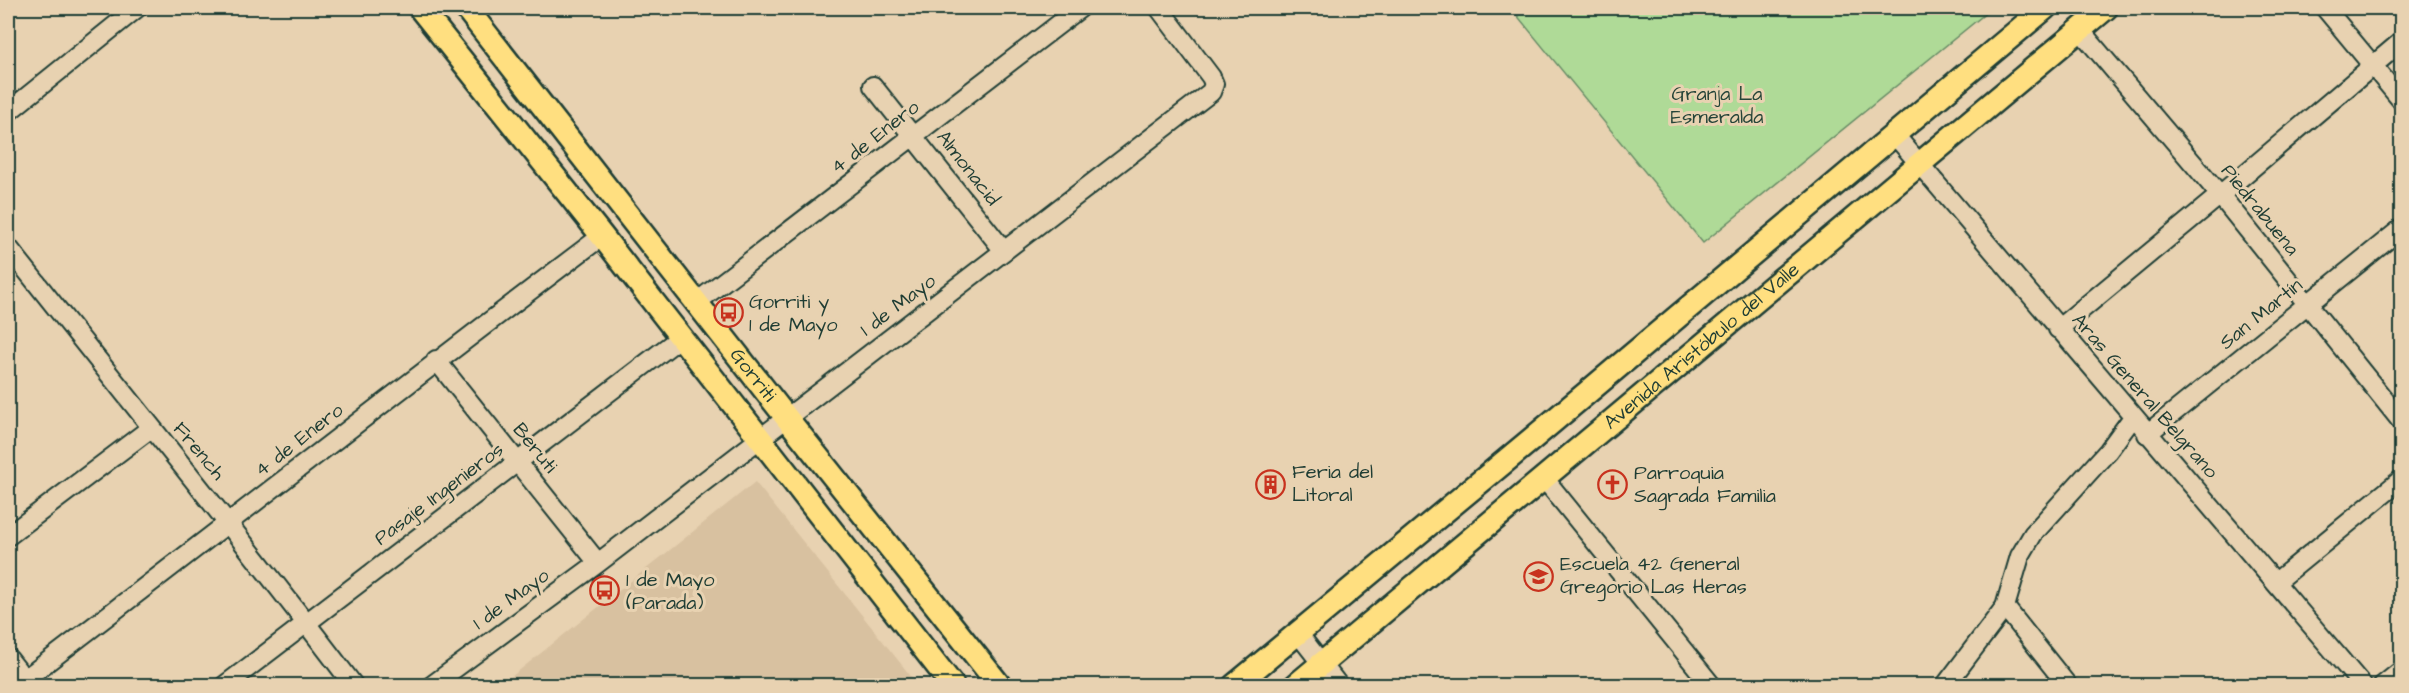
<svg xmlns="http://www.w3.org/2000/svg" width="2409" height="693" font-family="'Architects Daughter',sans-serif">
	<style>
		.built { fill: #d8c1a0 }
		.green { fill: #afda97; stroke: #678c66; stroke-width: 1.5 }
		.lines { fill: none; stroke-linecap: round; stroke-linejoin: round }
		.minor-casing { stroke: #1f3d34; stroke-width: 22 }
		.major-casing { stroke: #1f3d34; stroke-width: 27 }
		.minor { stroke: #e8d2b1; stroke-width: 18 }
		.major { stroke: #ffdf80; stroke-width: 22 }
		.labels { text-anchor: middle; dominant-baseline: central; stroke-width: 6; stroke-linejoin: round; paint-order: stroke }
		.park-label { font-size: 20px; fill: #264539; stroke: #e8d2b1 }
		.street-label { font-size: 20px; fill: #1f3d34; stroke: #e8d2b1 }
		.poi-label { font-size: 20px; fill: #1f3d34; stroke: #e8d2b1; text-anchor: start }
	</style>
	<rect width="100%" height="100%" fill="#e8d2b1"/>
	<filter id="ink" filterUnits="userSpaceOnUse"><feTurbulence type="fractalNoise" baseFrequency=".0167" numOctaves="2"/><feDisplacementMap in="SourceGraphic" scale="12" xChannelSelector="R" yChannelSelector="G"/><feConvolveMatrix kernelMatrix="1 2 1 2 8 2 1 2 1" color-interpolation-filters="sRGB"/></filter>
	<g filter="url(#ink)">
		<path class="built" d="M755 482 918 685H501Z"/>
		<path class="green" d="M1511 8H1992L1703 243Z"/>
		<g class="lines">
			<defs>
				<path id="minor" d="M2325 8 2402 101
					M2080 30 2220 195 2402 422
					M873 86 1004 251
					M8 112 137 8
					M1894 134 2363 686
					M8 247C123 393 242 537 354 686
					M697 302 1080 8
					M2058 329 2220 195 2402 41
					M436 360 598 563
					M2147 434 2402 228
					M1543 477 1712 686
					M8 536 151 428
					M2276 582 2402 479
					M2005 607 2068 686
					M1297 632 1339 686
					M8 658 30 686
					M25 679C218 532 408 382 602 236
					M224 686 681 337
					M431 686 598 563 1211 92 1214 84 1211 77 1159 8
					M1945 686 2005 607 2020 556 2033 534 2108 451 2133 417
					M2382 686 2402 670"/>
				<g id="major">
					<path d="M420 8 602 236 953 686"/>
					<path id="s1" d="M466 8 786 417 1000 686"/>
					<path d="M1234 686 1532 439 2045 8"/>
					<path id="s2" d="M1295 686 2106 8"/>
				</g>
			</defs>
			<use href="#minor" class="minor-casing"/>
			<use href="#major" class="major-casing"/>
			<use href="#minor" class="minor"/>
			<use href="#major" class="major"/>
		</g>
	</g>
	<defs>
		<symbol id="bus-ring" viewBox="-11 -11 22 22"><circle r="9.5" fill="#e8d2b1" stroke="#c8321e" stroke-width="1.5"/><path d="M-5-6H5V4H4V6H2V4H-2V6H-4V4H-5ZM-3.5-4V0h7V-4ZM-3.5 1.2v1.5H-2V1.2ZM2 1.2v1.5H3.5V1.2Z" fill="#c8321e"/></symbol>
		<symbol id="building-ring" viewBox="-11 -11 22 22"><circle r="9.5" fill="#e8d2b1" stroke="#c8321e" stroke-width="1.5"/><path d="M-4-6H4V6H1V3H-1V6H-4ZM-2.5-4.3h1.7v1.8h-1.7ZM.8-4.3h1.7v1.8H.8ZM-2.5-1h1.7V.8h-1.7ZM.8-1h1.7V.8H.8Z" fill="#c8321e"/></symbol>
		<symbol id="church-ring" viewBox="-11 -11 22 22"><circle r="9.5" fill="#e8d2b1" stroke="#c8321e" stroke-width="1.5"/><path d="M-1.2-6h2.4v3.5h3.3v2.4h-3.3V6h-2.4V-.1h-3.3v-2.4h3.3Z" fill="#c8321e"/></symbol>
		<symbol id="school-ring" viewBox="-11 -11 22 22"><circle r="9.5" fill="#e8d2b1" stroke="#c8321e" stroke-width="1.5"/><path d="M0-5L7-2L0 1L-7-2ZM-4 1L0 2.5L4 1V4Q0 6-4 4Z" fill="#c8321e"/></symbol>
	</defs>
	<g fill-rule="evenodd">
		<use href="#bus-ring" x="712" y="296" width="33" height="33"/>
		<use href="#building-ring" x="1254" y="468" width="33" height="33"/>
		<use href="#church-ring" x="1596" y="468" width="33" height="33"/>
		<use href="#school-ring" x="1522" y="560" width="33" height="33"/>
		<use href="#bus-ring" x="588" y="574" width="33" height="33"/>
	</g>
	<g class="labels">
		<g class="park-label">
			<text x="1717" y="94">Granja La<tspan x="1717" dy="23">Esmeralda</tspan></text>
		</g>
		<g class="street-label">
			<text transform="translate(875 137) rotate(-38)">4 de Enero</text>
			<text transform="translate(968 168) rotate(52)">Almonacid</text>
			<text transform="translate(2260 210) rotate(51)">Piedrabuena</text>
			<text transform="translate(898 305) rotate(-37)">1 de Mayo</text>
			<text transform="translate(2261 314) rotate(-39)">San Martín</text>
			<text stroke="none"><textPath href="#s2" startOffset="530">Avenida Aristóbulo del Valle</textPath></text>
			<text stroke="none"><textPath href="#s1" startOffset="466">Gorriti</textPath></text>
			<text transform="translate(2145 396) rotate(49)">Aras General Belgrano</text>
			<text transform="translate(299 440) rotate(-38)">4 de Enero</text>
			<text transform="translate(535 448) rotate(51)">Beruti</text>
			<text transform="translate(199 451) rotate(50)">French</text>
			<text transform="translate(439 494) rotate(-37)">Pasaje Ingenieros</text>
			<text transform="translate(511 599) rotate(-36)">1 de Mayo</text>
		</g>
		<g class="poi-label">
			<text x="749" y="302">Gorriti y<tspan x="749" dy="23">1 de Mayo</tspan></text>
			<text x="1292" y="472">Feria del<tspan x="1292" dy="23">Litoral</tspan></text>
			<text x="1634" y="473">Parroquia<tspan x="1634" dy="23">Sagrada Familia</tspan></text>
			<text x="1560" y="564">Escuela 42 General<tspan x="1560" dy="23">Gregorio Las Heras</tspan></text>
			<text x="626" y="580">1 de Mayo<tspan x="626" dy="23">(Parada)</tspan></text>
		</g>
	</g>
	<rect width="2409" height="693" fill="none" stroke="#e8d2b1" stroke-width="30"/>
	<rect x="15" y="15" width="2379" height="663" fill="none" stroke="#1f3d34" stroke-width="2" filter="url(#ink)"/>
</svg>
